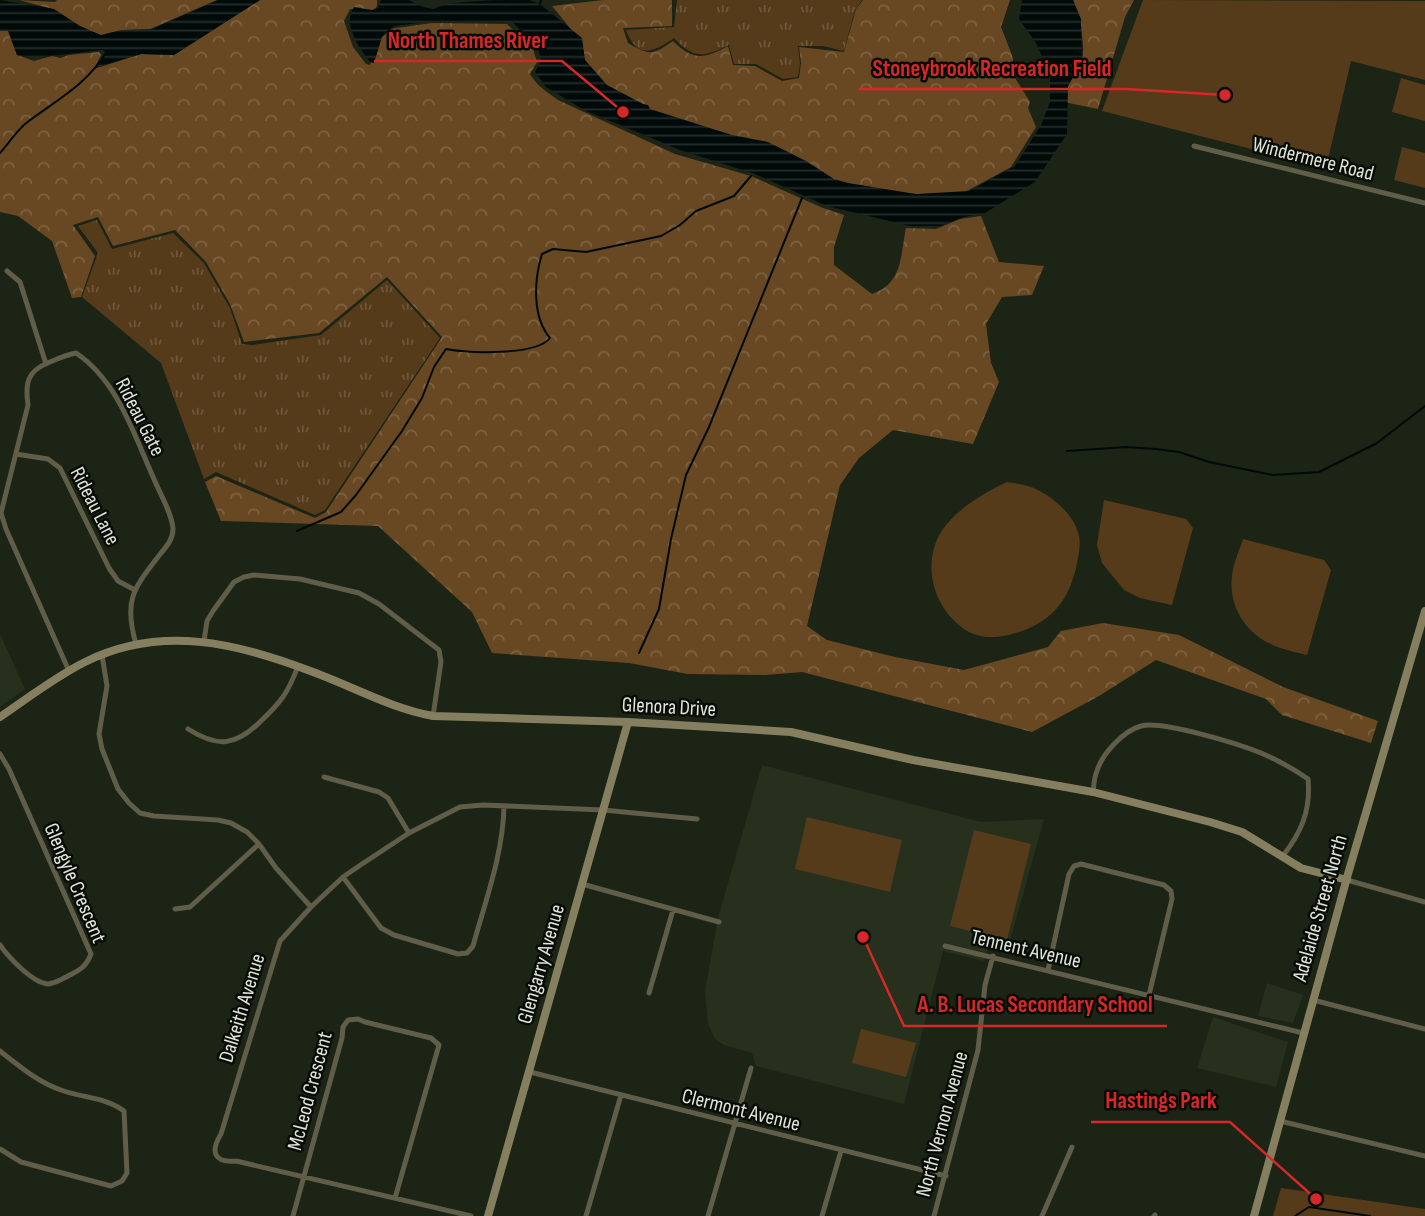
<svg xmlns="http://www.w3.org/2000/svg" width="1425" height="1216" font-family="'Sofia Sans Condensed',sans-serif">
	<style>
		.built { fill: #26301c }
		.grass { fill: url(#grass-tufts) }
		.forest { fill: url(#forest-crowns) }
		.park { fill: #563b1a }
		.water { fill: url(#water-rules) }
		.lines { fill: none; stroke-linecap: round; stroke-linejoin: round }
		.stream { stroke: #000a09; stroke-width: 2 }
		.street { stroke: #605d49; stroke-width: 5 }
		.secondary { stroke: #857f5f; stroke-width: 8 }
		.labels { text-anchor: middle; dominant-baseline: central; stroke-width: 5; stroke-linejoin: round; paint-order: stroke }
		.street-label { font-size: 21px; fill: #e0e5db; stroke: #080c06 }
		.leader { fill: none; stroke: #d62828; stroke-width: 2.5 }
		.callout-dot { fill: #d62828; stroke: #080c06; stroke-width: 2.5 }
		.callout-label { font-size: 23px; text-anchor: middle; font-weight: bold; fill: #d62828; stroke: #080c06; stroke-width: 5; stroke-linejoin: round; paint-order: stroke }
	</style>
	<defs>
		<pattern id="grass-tufts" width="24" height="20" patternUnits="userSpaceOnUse" patternTransform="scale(1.75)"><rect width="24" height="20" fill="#563b1a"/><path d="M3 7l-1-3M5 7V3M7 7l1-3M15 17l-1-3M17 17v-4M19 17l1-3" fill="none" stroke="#6e573b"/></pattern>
		<pattern id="forest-crowns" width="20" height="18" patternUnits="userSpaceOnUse" patternTransform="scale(1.75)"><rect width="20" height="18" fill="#684822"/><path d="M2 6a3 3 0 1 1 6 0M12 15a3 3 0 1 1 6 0" fill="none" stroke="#7d6242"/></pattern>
		<pattern id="water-rules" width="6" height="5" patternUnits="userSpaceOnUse" patternTransform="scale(1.75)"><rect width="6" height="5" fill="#000a09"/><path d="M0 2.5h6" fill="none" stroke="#252e2c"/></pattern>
	</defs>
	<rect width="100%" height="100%" fill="#1c2415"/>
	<path class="built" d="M0 634 25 689 0 707Z
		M762 765 981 822 1044 819 1007 952 988 947 984 961 943 951 904 1104 756 1066 752 1053 724 1045 715 1039 708 1024 705 991 718 918Z
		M1267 983 1303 995 1293 1023 1258 1016Z
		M1213 1017 1288 1042 1276 1087 1197 1068Z"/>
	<path class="grass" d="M677 0H862L855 10 844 51 823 46H798L800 64 798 77 783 79 756 64H734L729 45C703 57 695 60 674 38 652 53 637 59 626 30L674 27Z
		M97 220 112 249 173 233 204 263 230 308 242 344 253 345 321 335 387 280 440 338 325 510 315 515 216 472 204 479 161 363 82 297 98 253 78 226Z"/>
	<path class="forest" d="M19 0 55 2 57 0H217L148 30 97 36 77 28 53 9Z
		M260 0H377V6C371 15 360 10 350 9L344 21 353 47 366 64 370 65 379 39 390 29 432 23 507 24 533 49 537 62 530 74C537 86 547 92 558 100L675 154 751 176 823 208 844 215 834 247V265L872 294C903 283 900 257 906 228L936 229 960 219 981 216 999 262 1044 266 1032 295 1002 297 986 324 991 363 999 382 973 444 893 430 859 458 840 485 807 626 827 640 895 657 964 670 1048 647 1061 631 1103 623 1179 635 1283 687 1378 721 1371 743 1282 715 1266 699 1156 660 1099 696 1032 732 802 672 765 675 688 674 629 663 492 653 472 612 378 526 221 521 205 482 216 476 315 518 326 512 442 337 387 277 319 333 244 342 230 304 206 262 175 230 113 246 98 217 73 225 95 256 81 297 72 298 52 241 18 216 0 212V31L8 30 17 55 34 61 52 56 60 58 69 55 99 52 101 55 94 69 141 54 174 55Z
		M603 0H672V26L623 28 628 43C650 56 653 55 673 41 693 61 704 59 728 46L733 65 755 66 782 81 799 78 801 63 799 47 844 52 856 9 863 0H1010L1001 27 1013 58 1012 73 1030 102 1028 108 1036 127 1011 167 965 192 912 196 844 184 728 135 658 116 604 86 582 61 579 39 552 6Z
		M1073 0H1134L1125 17 1098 109 1064 102C1066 80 1079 75 1082 61 1086 42 1079 18 1073 0Z"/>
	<path class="park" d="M1143 0 1425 1V80L1351 61 1326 168 1102 111Z
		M1401 78 1425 85V121L1392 112Z
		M1402 147 1425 153V188L1394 180Z
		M1007 482C1013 483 1021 484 1028 486 1048 492 1075 514 1079 536 1081 546 1078 558 1076 568 1067 606 1047 625 1009 635 991 639 973 638 959 625 930 601 921 556 946 525 962 506 984 493 1007 482Z
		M1104 500 1186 519 1193 528 1172 605 1140 598 1124 590 1102 563 1097 545Z
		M1243 539 1324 560 1331 570 1307 655C1296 652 1285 650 1275 646 1247 635 1228 607 1232 576 1233 564 1239 551 1243 539Z
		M807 817 902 840 890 892 795 869Z
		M974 830 1031 844 1007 940 950 926Z
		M861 1029 916 1043 906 1077 852 1063Z
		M1281 1188 1425 1209V1216H1273Z"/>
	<path class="water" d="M0 0 54 9 80 26 101 35 121 30 152 29 218 0H260L174 55 141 54 97 67 106 53 103 50C74 52 47 59 17 55L8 31H0Z
		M381 0H409L423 7 434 9C448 0 508 0 529 0L540 4 582 38 585 60 607 85 643 104 648 105 650 109 732 135 768 142 806 161 834 179 848 183 916 194 969 191 1015 166 1041 125 1050 102V74L1036 43 1019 19 1022 0H1073L1081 19 1082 59 1068 86 1067 134 1035 182 985 213 964 217 940 226H910L827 206 755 174 680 150 584 110 546 87 535 72 541 60 538 47 511 21H436L394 26 382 37 374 63 370 62C359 47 342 24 354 7L372 10 378 8Z"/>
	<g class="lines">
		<path class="stream" d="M540 4 541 0
			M0 153C8 144 16 132 25 124 56 100 86 86 107 51
			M1067 451 1126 447 1156 449 1179 452 1209 462 1273 475 1319 472 1377 443 1425 406
			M297 531 341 512 356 495 402 431 422 398 434 367 446 349C468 353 536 356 550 338 532 317 534 280 542 254L553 249 586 252 661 236 680 225 696 211 734 196 751 176
			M639 653 659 609 671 539 686 475 709 427 802 198
			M1295 1216 1309 1207 1370 1216"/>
		<path class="street" d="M1194 146 1425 203
			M7 271 20 282 46 364
			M16 454 48 459 60 468 109 568 118 581 135 590
			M204 641 207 621 213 611 234 582 244 577 254 575 300 579 359 593 379 604 439 650 441 662 433 716
			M102 655 107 686 99 734 102 749 118 789 129 803 140 813 154 816 218 820 231 823 247 832 259 844 276 868 311 907
			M69 671 6 529 1 513 28 405C25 384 27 371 48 363 57 359 65 355 76 353 118 381 134 435 154 479 160 494 172 513 173 529 173 539 167 546 161 553 134 588 123 599 136 644
			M188 729C218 748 236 746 261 721 281 702 288 693 298 666
			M0 754 9 769 91 954C86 967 80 970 68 976 62 979 54 984 47 984 32 982 8 957 0 945
			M324 777 379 792 388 798 409 833
			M1093 792C1094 785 1094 777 1097 771 1102 754 1123 731 1141 726 1161 720 1239 744 1261 753 1277 760 1294 769 1308 779 1311 811 1301 833 1282 857
			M343 877 381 928 394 935 458 954 467 953 473 946C486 899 503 854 504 806
			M1347 880 1425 902
			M582 884 719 922
			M175 909 190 907 259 844
			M945 946 1303 1033
			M1048 970 1069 874 1074 866 1081 864 1164 885 1171 891 1172 899 1149 995
			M649 993 673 910
			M1313 1000 1425 1029
			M0 1051C19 1066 38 1082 61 1090 82 1098 106 1097 124 1111L127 1173 122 1181 111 1186 21 1162 0 1149
			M530 1072 946 1176
			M1280 1121 1425 1156
			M293 1216 342 1038 343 1027 348 1020 358 1019 365 1022 431 1038 439 1045 395 1198
			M471 1216 236 1161C214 1163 210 1152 221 1134L280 941 311 907 343 877 359 866 409 833 460 807 483 805 603 810 697 819
			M586 1216 621 1095
			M708 1216 751 1068
			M822 1216 841 1151
			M934 1216 978 1050 985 985 993 956
			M1042 1216 1072 1147
			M1154 1216 1155 1215"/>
		<path class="secondary" d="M0 717C28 698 55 677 85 662 161 624 238 643 313 672 354 687 390 708 433 716L628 722 791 732 913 760 1093 792 1210 822 1242 832 1301 868 1347 880
			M488 1216 628 722
			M1254 1216 1348 874 1425 611"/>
	</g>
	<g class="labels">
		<g class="street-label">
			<text transform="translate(1313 159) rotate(14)">Windermere Road</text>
			<text transform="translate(140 417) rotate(63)">Rideau Gate</text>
			<text transform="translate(95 506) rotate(63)">Rideau Lane</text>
			<text transform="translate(669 707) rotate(3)">Glenora Drive</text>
			<text transform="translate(75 883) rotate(67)">Glengyle Crescent</text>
			<text transform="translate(1320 908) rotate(-74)">Adelaide Street North</text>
			<text transform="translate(1026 949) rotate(13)">Tennent Avenue</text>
			<text transform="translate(541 964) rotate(-74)">Glengarry Avenue</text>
			<text transform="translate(242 1008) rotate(-73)">Dalkeith Avenue</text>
			<text transform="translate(310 1091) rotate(-75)">McLeod Crescent</text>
			<text transform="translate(741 1110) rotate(14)">Clermont Avenue</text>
			<text transform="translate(942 1124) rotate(-75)">North Vernon Avenue</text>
		</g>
	</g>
	<path class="leader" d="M623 112L562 61H374M1225 95L1126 89H859M863 937L904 1026H1167M1316 1199L1230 1122H1091"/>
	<g class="callout-dot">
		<circle cx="623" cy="112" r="7"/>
		<circle cx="1225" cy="95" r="7"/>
		<circle cx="863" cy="937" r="7"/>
		<circle cx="1316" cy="1199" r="7"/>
	</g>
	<g class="callout-label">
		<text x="468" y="48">North Thames River</text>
		<text x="992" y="76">Stoneybrook Recreation Field</text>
		<text x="1035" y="1012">A. B. Lucas Secondary School</text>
		<text x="1161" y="1108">Hastings Park</text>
	</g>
</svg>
